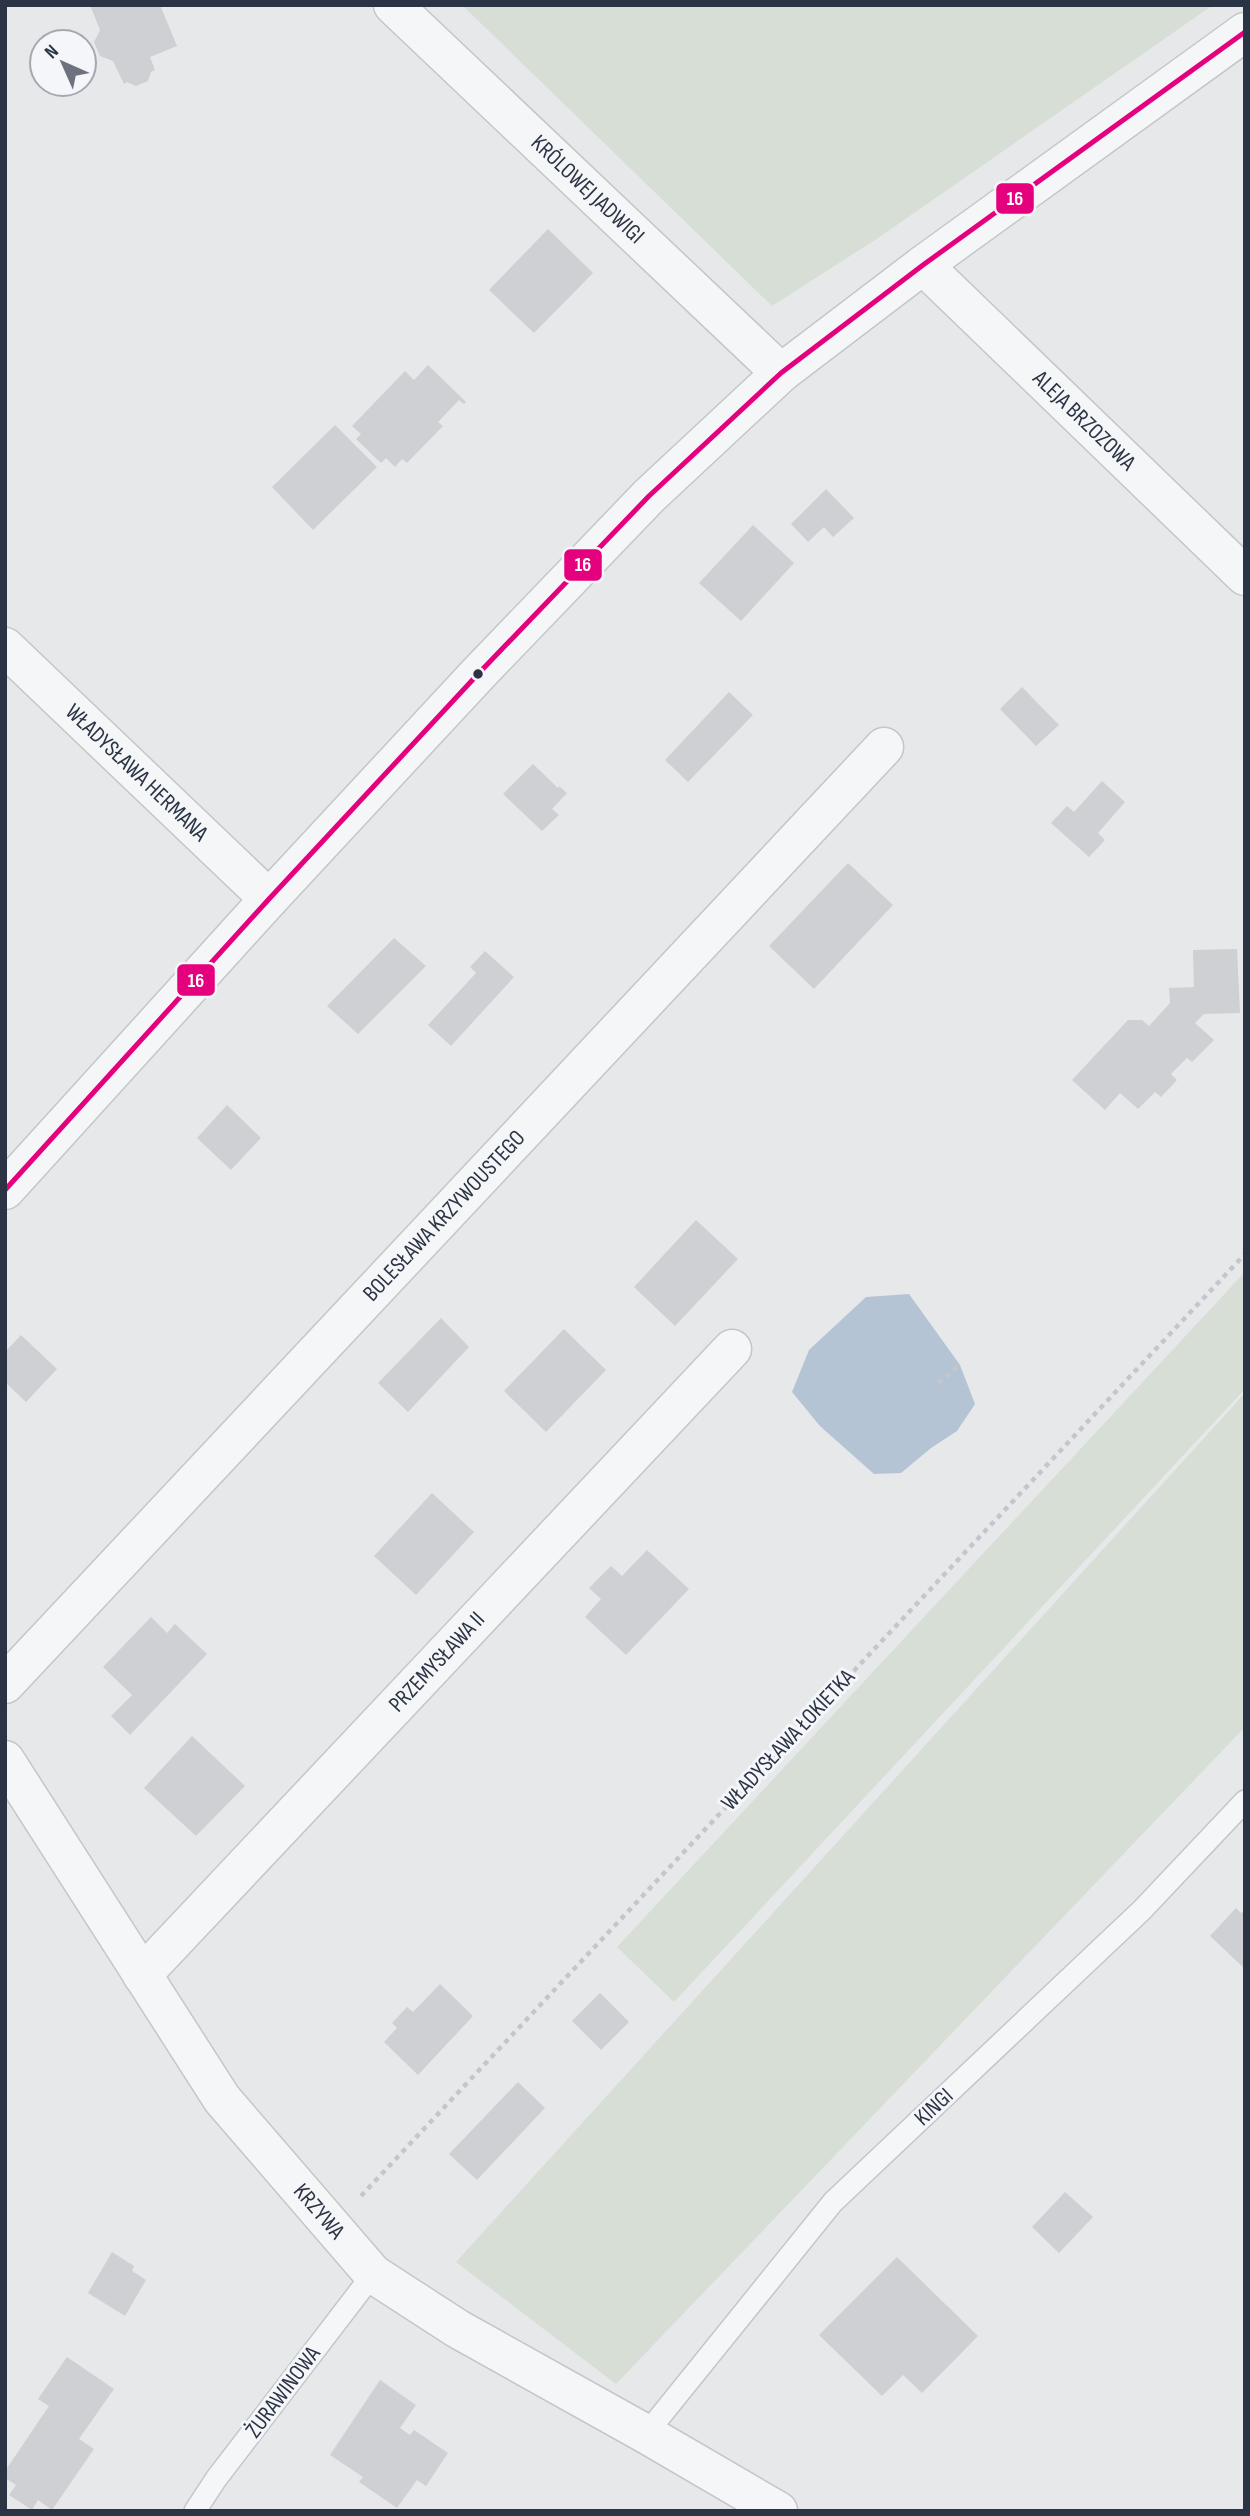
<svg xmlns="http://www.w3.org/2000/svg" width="1250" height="2516" font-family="'Sofia Sans Condensed',sans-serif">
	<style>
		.green { fill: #d6ded6 }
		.water { fill: #b4c4d5 }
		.building { fill: #ced0d3 }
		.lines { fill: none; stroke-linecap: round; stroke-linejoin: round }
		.service-casing { stroke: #c4c6c8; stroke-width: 24 }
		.minor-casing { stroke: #c4c6c8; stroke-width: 41 }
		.tertiary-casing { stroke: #c4c6c8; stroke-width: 41 }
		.path { stroke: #c5c6ca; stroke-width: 4.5; stroke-dasharray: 5 5; stroke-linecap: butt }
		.service { stroke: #f5f6f7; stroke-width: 21 }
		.minor { stroke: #f5f6f7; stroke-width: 38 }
		.tertiary { stroke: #f5f6f7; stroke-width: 38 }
		.bus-1-casing { stroke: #f4f6f9; stroke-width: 10 }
		.bus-1 { stroke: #e5007d; stroke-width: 5 }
		.bus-dot { fill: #2b3445; stroke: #f4f6f9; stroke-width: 2.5 }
		.labels { text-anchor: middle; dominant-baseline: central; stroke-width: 6; stroke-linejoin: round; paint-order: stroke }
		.street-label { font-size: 23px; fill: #2b3445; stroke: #f4f6f9 }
		.line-badge { stroke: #f4f6f9; stroke-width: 2.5 }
		.badge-label { font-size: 19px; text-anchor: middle; font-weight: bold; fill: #fff }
	</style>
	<rect width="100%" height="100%" fill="#e6e8ea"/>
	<path class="green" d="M462 5H1213L878 238 772 306Z
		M1245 1272V1389L674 2002 617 1947Z
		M1245 1393V1727L616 2384 456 2262Z"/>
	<path class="water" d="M909 1294 960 1365 975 1404 957 1431 931 1448 901 1473 874 1474 820 1426 792 1392 809 1350 866 1297Z"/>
	<path class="building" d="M90 5H160L177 46 150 57 155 70 151 72 148 81 136 86 127 82 124 84 113 61 100 56 94 42 100 30Z
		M548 229 593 273 534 333 489 290Z
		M428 365 466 402 464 404 459 400 438 422 443 426 407 463 402 459 395 467 386 458 381 463 356 439 361 434 352 426 405 371 414 380Z
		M335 425 377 467 313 530 272 487Z
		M826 489 854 518 833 537 824 527 808 542 791 524Z
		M753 525 794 563 741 621 699 583Z
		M1022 687 1059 725 1036 746 1000 709Z
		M729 692 753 715 688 782 665 760Z
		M533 764 558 788 559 786 567 793 552 809 559 815 542 831 503 794Z
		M1102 781 1125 802 1098 833 1105 840 1089 857 1051 823 1067 806 1074 812Z
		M848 863 893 905 814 989 769 946Z
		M394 938 426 966 358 1034 327 1006Z
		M1237 949 1240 1013 1204 1014 1195 1023 1214 1040 1192 1062 1187 1058 1171 1074 1177 1080 1161 1097 1155 1092 1138 1109 1120 1093 1105 1110 1072 1080 1128 1020H1142L1149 1026 1170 1003 1169 988 1194 987 1193 950Z
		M485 951 514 977 451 1046 428 1025 476 973 470 967Z
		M227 1105 261 1138 231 1170 197 1138Z
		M696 1220 738 1259 675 1326 634 1287Z
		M441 1318 469 1347 408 1412 378 1383Z
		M564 1329 606 1370 546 1432 504 1391Z
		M21 1335 57 1369 26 1402 5 1382V1352Z
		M432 1493 474 1532 416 1595 374 1556Z
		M647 1550 689 1589 626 1655 585 1617 601 1599 589 1588 611 1566 622 1576Z
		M151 1617 167 1633 175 1624 207 1654 130 1735 111 1716 132 1695 103 1667Z
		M192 1736 245 1786 196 1836 144 1788Z
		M1236 1908 1241 1913 1245 1909V1969L1210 1936Z
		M440 1984 473 2016 418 2075 384 2042 397 2028 392 2023 407 2007 413 2012Z
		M600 1993 629 2022 601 2050 572 2021Z
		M518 2082 545 2108 477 2180 449 2154Z
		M1065 2192 1093 2217 1059 2253 1032 2227Z
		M112 2252 134 2266 132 2271 146 2280 125 2316 88 2293Z
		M897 2257 978 2336 922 2393 903 2375 882 2396 819 2335Z
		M67 2357 114 2389 79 2439 94 2449 52 2510 38 2500 32 2510 9 2495 16 2485 5 2478V2471L49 2406 38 2399Z
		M380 2380 416 2405 400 2428 410 2435 414 2430 448 2453 426 2486 417 2480 397 2508 359 2482 363 2477 330 2455Z"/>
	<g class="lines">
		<defs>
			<path id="service" d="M646 2434 833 2202 1142 1910 1245 1801
				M195 2511 216 2479 373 2274"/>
			<g id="minor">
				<path id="s1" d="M393 5 781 373"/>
				<path id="s2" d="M923 265 1245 576"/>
				<path id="s3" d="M5 647 269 899"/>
				<path id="s4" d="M5 1684 884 747"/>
				<path id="s5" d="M5 1760 222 2099 373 2274 458 2329 646 2434 778 2511"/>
				<path id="s6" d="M142 1975 732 1349"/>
			</g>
			<path id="tertiary" d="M5 1190 269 899 478 674 649 496 781 373 923 265 1245 32"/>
		</defs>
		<use href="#service" class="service-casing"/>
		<use href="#minor" class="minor-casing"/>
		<use href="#tertiary" class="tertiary-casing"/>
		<path class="path" d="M938 1383 960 1365
			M361 2196 1245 1254"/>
		<use href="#service" class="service"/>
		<use href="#minor" class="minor"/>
		<use href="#tertiary" class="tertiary"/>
		<defs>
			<path id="bus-1" d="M5 1190 269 899 478 674 649 496 781 373 923 265 1245 32"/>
		</defs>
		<use href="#bus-1" class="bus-1-casing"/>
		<use href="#bus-1" class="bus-1"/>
	</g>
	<circle class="bus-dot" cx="478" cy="674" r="6"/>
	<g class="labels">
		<g class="street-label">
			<text stroke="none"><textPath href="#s1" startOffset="268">KRÓLOWEJ JADWIGI</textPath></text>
			<text stroke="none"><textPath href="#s2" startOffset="224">ALEJA BRZOZOWA</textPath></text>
			<text stroke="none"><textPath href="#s3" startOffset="182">WŁADYSŁAWA HERMANA</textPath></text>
			<text stroke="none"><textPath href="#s4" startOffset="642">BOLESŁAWA KRZYWOUSTEGO</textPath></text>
			<text stroke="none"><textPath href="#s6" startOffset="430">PRZEMYSŁAWA II</textPath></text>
			<text transform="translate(788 1740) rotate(-47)">WŁADYSŁAWA ŁOKIETKA</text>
			<text transform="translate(934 2107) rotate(-43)">KINGI</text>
			<text stroke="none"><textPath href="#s5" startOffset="551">KRZYWA</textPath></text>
			<text transform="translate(283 2392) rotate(-53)">ŻURAWINOWA</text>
		</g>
	</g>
	<g class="line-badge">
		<rect x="995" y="182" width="40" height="33" rx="7" fill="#e5007d"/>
		<rect x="563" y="548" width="40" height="34" rx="7" fill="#e5007d"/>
		<rect x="176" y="963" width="40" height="34" rx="7" fill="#e5007d"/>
	</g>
	<g class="badge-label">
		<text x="1015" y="205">16</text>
		<text x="583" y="571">16</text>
		<text x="196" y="987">16</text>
	</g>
	<rect width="1250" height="2516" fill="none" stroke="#2b3445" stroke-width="14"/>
	<g transform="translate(63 63) rotate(315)"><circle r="33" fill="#f4f6f9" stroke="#a4a8b1" stroke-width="2"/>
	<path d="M0-5L12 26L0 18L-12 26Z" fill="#6c737f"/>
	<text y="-10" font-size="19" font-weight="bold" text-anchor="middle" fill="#2b3445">N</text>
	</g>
</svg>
